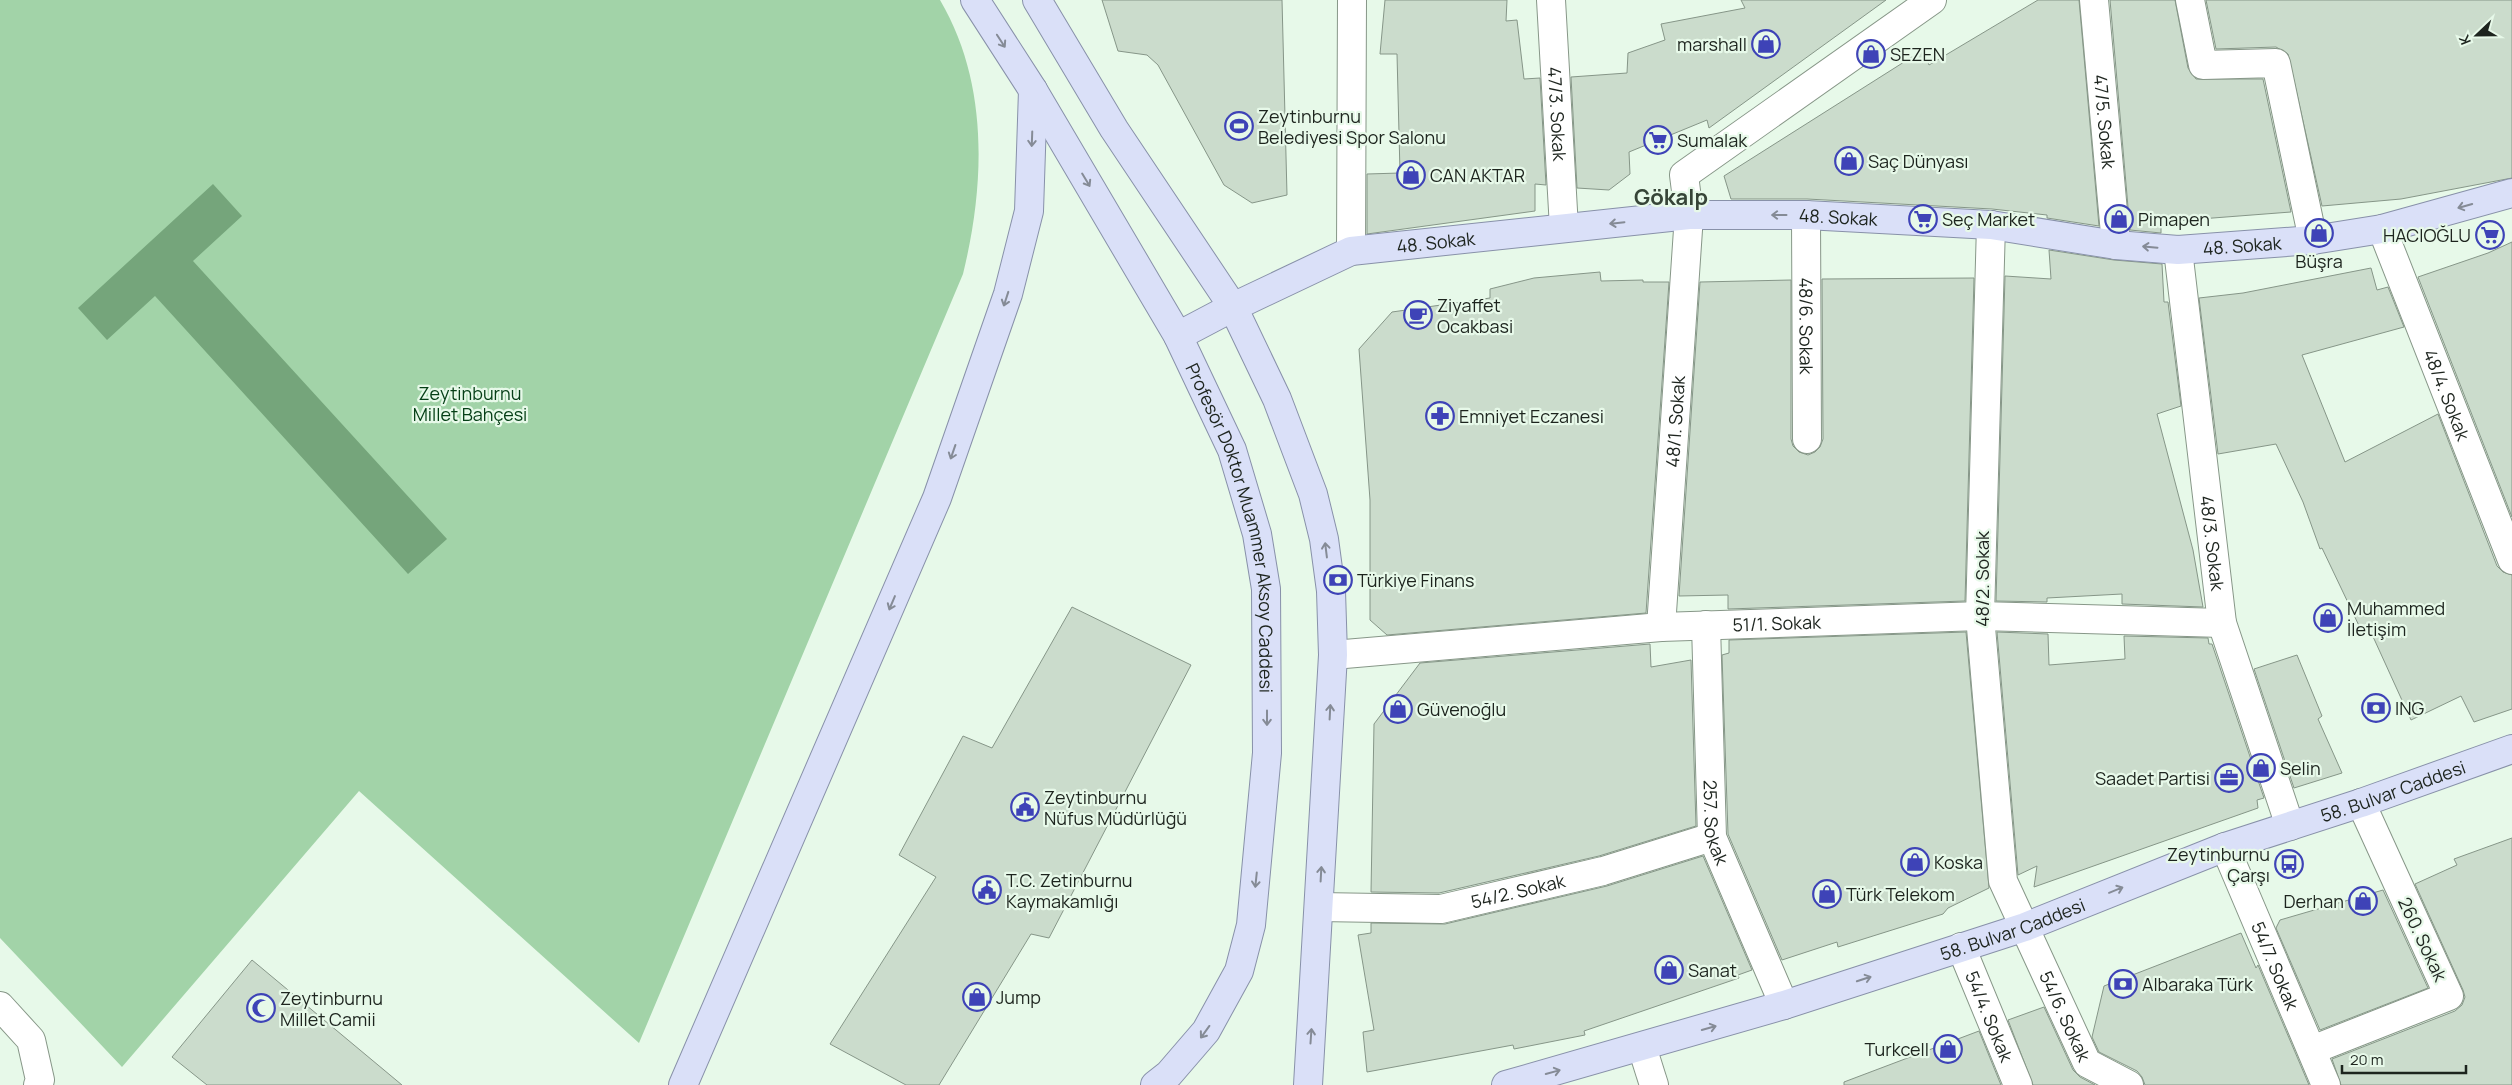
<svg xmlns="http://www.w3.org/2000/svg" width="2512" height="1085" font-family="Manrope,sans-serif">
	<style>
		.green { fill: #a2d3a8 }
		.water { fill: #75a57b }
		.building { fill: #cbdccc; stroke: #869688 }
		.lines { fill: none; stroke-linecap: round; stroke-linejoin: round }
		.minor-casing { stroke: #879788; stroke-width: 30 }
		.major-casing { stroke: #8891a9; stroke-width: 30 }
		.minor { stroke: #fff; stroke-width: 28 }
		.major { stroke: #dae0f8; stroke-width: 28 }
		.oneway { stroke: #858b96 }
		.labels { text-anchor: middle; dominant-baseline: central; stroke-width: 4.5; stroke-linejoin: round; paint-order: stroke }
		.poi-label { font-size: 18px; fill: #1d241e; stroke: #e7f9e9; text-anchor: start }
		.street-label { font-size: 18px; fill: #1d241e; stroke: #e7f9e9 }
		.park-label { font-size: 18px; fill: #043e15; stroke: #e7f9e9 }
		.district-label { font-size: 22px; font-weight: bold; fill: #364437; stroke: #e7f9e9 }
	</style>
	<rect width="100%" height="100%" fill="#e7f9e9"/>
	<path class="green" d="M0 0H940C989 83 985 184 963 274L639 1043 359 791 122 1067 0 938Z"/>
	<path class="water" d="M213 184 242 216 193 261 447 539 408 574 155 296 107 340 78 308Z"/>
	<path class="building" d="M1102 0H1282L1287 195 1252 203 1224 185 1158 65 1147 55 1118 51Z
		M1385 0H1507L1506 21 1517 20 1524 79 1540 78 1546 185 1535 184V211L1367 234V174L1400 173 1397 54H1380Z
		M1741 0H1886L1709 128 1707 120 1629 152 1630 174 1609 190 1577 188 1571 77 1627 73 1628 53 1665 40 1661 24 1745 8Z
		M2038 0H2079L2099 226 2047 218V215L1992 209 1807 199H1731L1724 176 1923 50 1929 65Z
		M2110 0H2175L2188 68 2196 79H2263L2291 212 2161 222V233L2130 230Z
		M2206 0H2512V178L2401 199 2322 206 2288 54 2276 47 2216 49Z
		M2512 242V517L2418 277 2488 253Z
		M2049 250 2114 260 2162 264 2164 302H2168L2181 406 2157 414 2193 550 2203 607 2122 604V594L2047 598V602L1996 601 2005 276 2051 279Z
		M2371 268 2377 290 2388 287 2404 327 2302 355 2345 462 2438 414 2497 566 2503 572 2512 575V709L2474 722 2461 696 2411 720 2370 630 2362 632 2322 548 2320 549 2303 502 2276 444 2218 454 2199 298 2243 293Z
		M1600 272 1601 281 1643 280V282H1669L1646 613 1387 635 1370 620V500L1359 349 1392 312 1490 298V289L1534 278Z
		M1974 278 1965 601 1728 609V595L1679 596 1700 282 1791 280V439L1793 446 1799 452 1808 455 1815 452 1820 447 1823 439 1822 279Z
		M1072 607 1191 665 1049 938 1031 934 939 1085H906L830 1044 936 877 899 855 963 736 992 748Z
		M1966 632 1989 888 1948 908 1943 914 1838 947 1837 942 1782 960 1728 834 1722 655 1729 653V640Z
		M1997 632 2048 634 2049 665 2125 659 2124 636 2208 638 2209 644H2212L2264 798 2257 800 2258 808 2034 887 2037 866 2018 875Z
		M1650 644 1651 667 1691 660 1696 826 1599 856 1439 893 1371 892 1374 724 1420 663Z
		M2297 655 2322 716 2318 719 2342 773 2294 788 2254 669Z
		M2512 838V1085H2341L2332 1059 2455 1011 2462 1005 2465 997 2463 990 2415 884 2457 865 2454 859Z
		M1703 856 1752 970 1738 975 1739 978 1584 1031 1585 1035 1514 1049 1513 1045 1367 1072 1363 1032 1374 1030 1358 935 1371 933V923L1445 924 1607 886Z
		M2383 890 2428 988 2320 1030 2276 928 2280 920Z
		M2241 933 2256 968 2258 965 2309 1085H2145L2142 1077 2137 1071 2099 1052 2092 1037 2104 986Z
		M252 960 402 1085H207L172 1057Z
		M2044 1007 2073 1070 2080 1077 2095 1085H2033L2008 1020Z
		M1979 1031 2001 1085H1844V1082Z"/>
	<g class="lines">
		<defs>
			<g id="minor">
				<path id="s1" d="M1551 0 1564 228"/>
				<path id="s2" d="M2094 0 2116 245"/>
				<path d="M2190 0 2203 65 2276 63 2313 240"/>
				<path id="s3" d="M1806 215 1807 439"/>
				<path id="s4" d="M1991 225 1980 616 2003 881 2087 1063 2129 1085"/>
				<path id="s5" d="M2382 229 2512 560"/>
				<path id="s6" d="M2178 250 2222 623 2290 826"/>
				<path d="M1351 251 1352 0"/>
				<path id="s7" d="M1706 625 1712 837 1784 1005"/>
				<path id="s8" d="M1661 627 1689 215 1684 175 1932 0"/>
				<path id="s9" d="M1333 655 1661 627 1980 616 2222 623"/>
				<path id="s10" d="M2225 847 2326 1085"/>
				<path id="s11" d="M1319 907 1441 909 1603 871 1712 837"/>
				<path id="s12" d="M1961 947 2018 1085"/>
				<path d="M0 1006 31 1040 40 1080 38 1085"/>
				<path d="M1642 1047 1654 1085"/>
				<path d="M2312 1050 2449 996 2361 803"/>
			</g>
			<g id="major">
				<path id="s13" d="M975 0 1033 90 1178 336 1232 450 1257 534 1266 589 1267 753 1251 925 1239 971 1206 1031 1169 1074 1155 1085"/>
				<path d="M1037 0 1114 129 1233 307 1277 399 1313 494 1324 539 1331 591 1333 655 1308 1085"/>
				<path id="s14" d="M1178 336 1233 307 1351 251 1689 215H1806L1991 225 2116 245 2178 250 2313 240 2382 229 2512 193"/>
				<path d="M683 1085 937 498 1008 294 1029 211 1033 90"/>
				<path id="s15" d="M1506 1085 1784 1005 2025 927 2225 847 2361 803 2512 749"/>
			</g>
		</defs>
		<use href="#minor" class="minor-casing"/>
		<use href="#major" class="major-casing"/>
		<use href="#minor" class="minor"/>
		<use href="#major" class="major"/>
	</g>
	<defs><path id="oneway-shaft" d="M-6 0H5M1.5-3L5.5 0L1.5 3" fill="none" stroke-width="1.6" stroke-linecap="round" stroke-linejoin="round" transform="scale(1.25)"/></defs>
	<g class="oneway">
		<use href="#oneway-shaft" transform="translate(1001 41) rotate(57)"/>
		<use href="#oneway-shaft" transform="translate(1032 139) rotate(92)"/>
		<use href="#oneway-shaft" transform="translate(1086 180) rotate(59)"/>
		<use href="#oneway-shaft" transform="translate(2465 206) rotate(164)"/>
		<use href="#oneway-shaft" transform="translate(1779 215) rotate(180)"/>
		<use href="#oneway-shaft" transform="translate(1617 223) rotate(174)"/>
		<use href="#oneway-shaft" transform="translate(2150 247) rotate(-175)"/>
		<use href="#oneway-shaft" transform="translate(1006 299) rotate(108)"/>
		<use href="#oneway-shaft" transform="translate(953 452) rotate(109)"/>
		<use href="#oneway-shaft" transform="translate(1326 550) rotate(-97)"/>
		<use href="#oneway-shaft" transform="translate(892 603) rotate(113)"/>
		<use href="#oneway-shaft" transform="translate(1330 712) rotate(-87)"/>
		<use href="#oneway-shaft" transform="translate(1267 718) rotate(90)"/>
		<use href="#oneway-shaft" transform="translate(1321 874) rotate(-87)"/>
		<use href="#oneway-shaft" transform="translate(1256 880) rotate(96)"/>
		<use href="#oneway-shaft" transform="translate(2116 890) rotate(-22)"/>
		<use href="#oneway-shaft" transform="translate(1864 979) rotate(-18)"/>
		<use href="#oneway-shaft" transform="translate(1709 1028) rotate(-16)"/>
		<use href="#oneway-shaft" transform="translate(1205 1032) rotate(126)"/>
		<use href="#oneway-shaft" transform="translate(1311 1036) rotate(-86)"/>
		<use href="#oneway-shaft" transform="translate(1553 1072) rotate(-15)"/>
	</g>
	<defs>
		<symbol id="shop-ring" viewBox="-11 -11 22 22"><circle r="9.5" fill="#e7f9e9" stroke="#3e43b7" stroke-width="1.5"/><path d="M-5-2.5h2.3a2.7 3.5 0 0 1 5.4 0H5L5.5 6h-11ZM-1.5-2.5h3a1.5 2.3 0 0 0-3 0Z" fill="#3e43b7"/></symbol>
		<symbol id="stadium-ring" viewBox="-11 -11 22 22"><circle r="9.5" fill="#e7f9e9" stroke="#3e43b7" stroke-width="1.5"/><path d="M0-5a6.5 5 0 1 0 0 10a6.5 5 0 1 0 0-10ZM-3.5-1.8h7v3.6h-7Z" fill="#3e43b7"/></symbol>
		<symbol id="supermarket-ring" viewBox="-11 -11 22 22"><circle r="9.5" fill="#e7f9e9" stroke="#3e43b7" stroke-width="1.5"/><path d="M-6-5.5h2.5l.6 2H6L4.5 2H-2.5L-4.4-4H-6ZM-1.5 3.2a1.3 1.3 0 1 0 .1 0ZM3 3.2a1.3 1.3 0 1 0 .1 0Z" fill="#3e43b7"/></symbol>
		<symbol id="cafe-ring" viewBox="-11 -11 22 22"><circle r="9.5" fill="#e7f9e9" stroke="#3e43b7" stroke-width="1.5"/><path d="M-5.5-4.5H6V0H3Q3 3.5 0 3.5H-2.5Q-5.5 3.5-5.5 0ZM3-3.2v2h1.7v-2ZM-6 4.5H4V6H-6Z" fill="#3e43b7"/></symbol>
		<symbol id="pharmacy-ring" viewBox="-11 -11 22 22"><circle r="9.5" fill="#e7f9e9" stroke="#3e43b7" stroke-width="1.5"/><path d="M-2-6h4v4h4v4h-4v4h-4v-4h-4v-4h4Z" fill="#3e43b7"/></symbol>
		<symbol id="bank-ring" viewBox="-11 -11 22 22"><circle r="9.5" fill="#e7f9e9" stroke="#3e43b7" stroke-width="1.5"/><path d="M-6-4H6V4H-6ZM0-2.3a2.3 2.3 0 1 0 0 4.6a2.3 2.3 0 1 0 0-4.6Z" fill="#3e43b7"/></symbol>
		<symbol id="office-ring" viewBox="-11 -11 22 22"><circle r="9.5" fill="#e7f9e9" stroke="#3e43b7" stroke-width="1.5"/><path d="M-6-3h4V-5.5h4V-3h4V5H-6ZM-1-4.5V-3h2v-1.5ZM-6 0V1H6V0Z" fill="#3e43b7"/></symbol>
		<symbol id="civic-ring" viewBox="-11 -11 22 22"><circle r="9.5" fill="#e7f9e9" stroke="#3e43b7" stroke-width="1.5"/><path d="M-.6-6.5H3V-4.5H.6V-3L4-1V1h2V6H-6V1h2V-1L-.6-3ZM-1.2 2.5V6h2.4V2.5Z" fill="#3e43b7"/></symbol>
		<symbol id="bus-ring" viewBox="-11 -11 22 22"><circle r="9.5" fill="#e7f9e9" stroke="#3e43b7" stroke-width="1.5"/><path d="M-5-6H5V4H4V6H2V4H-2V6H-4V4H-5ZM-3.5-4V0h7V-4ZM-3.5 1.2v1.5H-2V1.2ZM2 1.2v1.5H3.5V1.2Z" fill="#3e43b7"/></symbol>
		<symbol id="mosque-ring" viewBox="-11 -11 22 22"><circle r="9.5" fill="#e7f9e9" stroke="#3e43b7" stroke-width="1.5"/><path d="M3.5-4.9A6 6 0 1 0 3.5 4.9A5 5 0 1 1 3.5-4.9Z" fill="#3e43b7"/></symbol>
	</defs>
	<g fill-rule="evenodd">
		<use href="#shop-ring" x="1750" y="28" width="32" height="32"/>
		<use href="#shop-ring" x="1855" y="38" width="32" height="32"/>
		<use href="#stadium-ring" x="1223" y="110" width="32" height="32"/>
		<use href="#supermarket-ring" x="1642" y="124" width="32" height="32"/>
		<use href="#shop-ring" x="1833" y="145" width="32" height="32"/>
		<use href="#shop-ring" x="1395" y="159" width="32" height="32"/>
		<use href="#supermarket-ring" x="1907" y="203" width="32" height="32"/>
		<use href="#shop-ring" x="2103" y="203" width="32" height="32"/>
		<use href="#shop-ring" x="2303" y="217" width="32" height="32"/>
		<use href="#supermarket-ring" x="2474" y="219" width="32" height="32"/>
		<use href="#cafe-ring" x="1402" y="299" width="32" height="32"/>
		<use href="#pharmacy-ring" x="1424" y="400" width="32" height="32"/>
		<use href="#bank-ring" x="1322" y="564" width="32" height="32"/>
		<use href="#shop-ring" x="2312" y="602" width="32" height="32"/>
		<use href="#bank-ring" x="2360" y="692" width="32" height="32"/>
		<use href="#shop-ring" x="1382" y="693" width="32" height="32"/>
		<use href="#shop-ring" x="2245" y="752" width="32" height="32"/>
		<use href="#office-ring" x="2213" y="762" width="32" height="32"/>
		<use href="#civic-ring" x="1009" y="791" width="32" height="32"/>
		<use href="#shop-ring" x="1899" y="846" width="32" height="32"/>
		<use href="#bus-ring" x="2273" y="848" width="32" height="32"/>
		<use href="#civic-ring" x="971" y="874" width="32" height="32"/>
		<use href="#shop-ring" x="1811" y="878" width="32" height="32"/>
		<use href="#shop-ring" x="2347" y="885" width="32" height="32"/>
		<use href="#shop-ring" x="1653" y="954" width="32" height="32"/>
		<use href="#bank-ring" x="2107" y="968" width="32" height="32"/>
		<use href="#shop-ring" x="961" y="981" width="32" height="32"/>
		<use href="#mosque-ring" x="245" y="992" width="32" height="32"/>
		<use href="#shop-ring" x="1932" y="1033" width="32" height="32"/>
	</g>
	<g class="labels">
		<g class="poi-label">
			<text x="1747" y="44" text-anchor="end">marshall</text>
			<text x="1890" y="54">SEZEN</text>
			<text x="1258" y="116">Zeytinburnu<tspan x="1258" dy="21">Belediyesi Spor Salonu</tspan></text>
			<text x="1677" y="140">Sumalak</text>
			<text x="1868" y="161">Saç Dünyası</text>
			<text x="1430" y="175">CAN AKTAR</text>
			<text x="1942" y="219">Seç Market</text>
			<text x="2138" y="219">Pimapen</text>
			<text x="2471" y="235" text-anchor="end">HACIOĞLU</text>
			<text x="2319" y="261" text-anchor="middle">Büşra</text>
			<text x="1437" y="305">Ziyaffet<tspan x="1437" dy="21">Ocakbasi</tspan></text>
			<text x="1459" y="416">Emniyet Eczanesi</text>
			<text x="1357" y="580">Türkiye Finans</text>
			<text x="2347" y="608">Muhammed<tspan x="2347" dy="21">İletişim</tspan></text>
			<text x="2395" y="708">ING</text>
			<text x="1417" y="709">Güvenoğlu</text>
			<text x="2280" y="768">Selin</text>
			<text x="2210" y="778" text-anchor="end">Saadet Partisi</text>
			<text x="1044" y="797">Zeytinburnu<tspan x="1044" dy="21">Nüfus Müdürlüğü</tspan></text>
			<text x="2270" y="854" text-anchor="end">Zeytinburnu<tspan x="2270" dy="21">Çarşı</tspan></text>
			<text x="1934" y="862">Koska</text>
			<text x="1006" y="880">T.C. Zetinburnu<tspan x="1006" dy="21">Kaymakamlığı</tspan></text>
			<text x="1846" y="894">Türk Telekom</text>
			<text x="2344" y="901" text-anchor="end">Derhan</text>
			<text x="1688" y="970">Sanat</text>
			<text x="2142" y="984">Albaraka Türk</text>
			<text x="996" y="997">Jump</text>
			<text x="280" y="998">Zeytinburnu<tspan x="280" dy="21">Millet Camii</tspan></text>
			<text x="1929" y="1049" text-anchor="end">Turkcell</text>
		</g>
		<g class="street-label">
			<text stroke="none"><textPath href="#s1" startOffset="114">47/3. Sokak</textPath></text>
			<text stroke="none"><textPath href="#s2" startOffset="122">47/5. Sokak</textPath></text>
			<text stroke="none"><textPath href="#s14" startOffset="682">48. Sokak</textPath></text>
			<text stroke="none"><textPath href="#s14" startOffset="278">48. Sokak</textPath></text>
			<text stroke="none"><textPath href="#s14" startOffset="1088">48. Sokak</textPath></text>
			<text stroke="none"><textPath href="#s3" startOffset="111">48/6. Sokak</textPath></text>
			<text stroke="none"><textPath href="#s5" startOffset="178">48/4. Sokak</textPath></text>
			<text stroke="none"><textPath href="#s8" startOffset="206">48/1. Sokak</textPath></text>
			<text stroke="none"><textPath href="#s13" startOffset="595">Profesör Doktor Muammer Aksoy Caddesi</textPath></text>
			<text stroke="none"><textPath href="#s6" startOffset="295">48/3. Sokak</textPath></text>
			<text transform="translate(1982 579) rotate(-90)">48/2. Sokak</text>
			<text stroke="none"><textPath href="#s9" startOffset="445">51/1. Sokak</textPath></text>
			<text stroke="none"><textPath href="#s15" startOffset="935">58. Bulvar Caddesi</textPath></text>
			<text stroke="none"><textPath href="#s7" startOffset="198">257. Sokak</textPath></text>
			<text stroke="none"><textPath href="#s11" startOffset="201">54/2. Sokak</textPath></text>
			<text stroke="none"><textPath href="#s15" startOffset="530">58. Bulvar Caddesi</textPath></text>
			<text transform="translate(2423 939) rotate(65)">260. Sokak</text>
			<text stroke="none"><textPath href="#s10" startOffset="129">54/7. Sokak</textPath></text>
			<text stroke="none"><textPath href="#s4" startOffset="806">54/6. Sokak</textPath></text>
			<text stroke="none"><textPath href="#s12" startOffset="75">54/4. Sokak</textPath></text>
		</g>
		<g class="park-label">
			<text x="470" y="393">Zeytinburnu<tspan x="470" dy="21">Millet Bahçesi</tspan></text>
		</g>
		<g class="district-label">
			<text x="1671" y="197">Gökalp</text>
		</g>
	</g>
	<g transform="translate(2477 35) rotate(248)" stroke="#e7f9e9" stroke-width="4" paint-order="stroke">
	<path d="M0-4L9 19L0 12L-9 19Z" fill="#1d241e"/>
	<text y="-8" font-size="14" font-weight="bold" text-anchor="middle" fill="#1d241e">K</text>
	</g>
	<path d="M2342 1065v8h124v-8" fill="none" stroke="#1d241e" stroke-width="2.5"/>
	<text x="2350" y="1065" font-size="15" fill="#1d241e" stroke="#e7f9e9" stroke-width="4" paint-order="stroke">20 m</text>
</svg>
